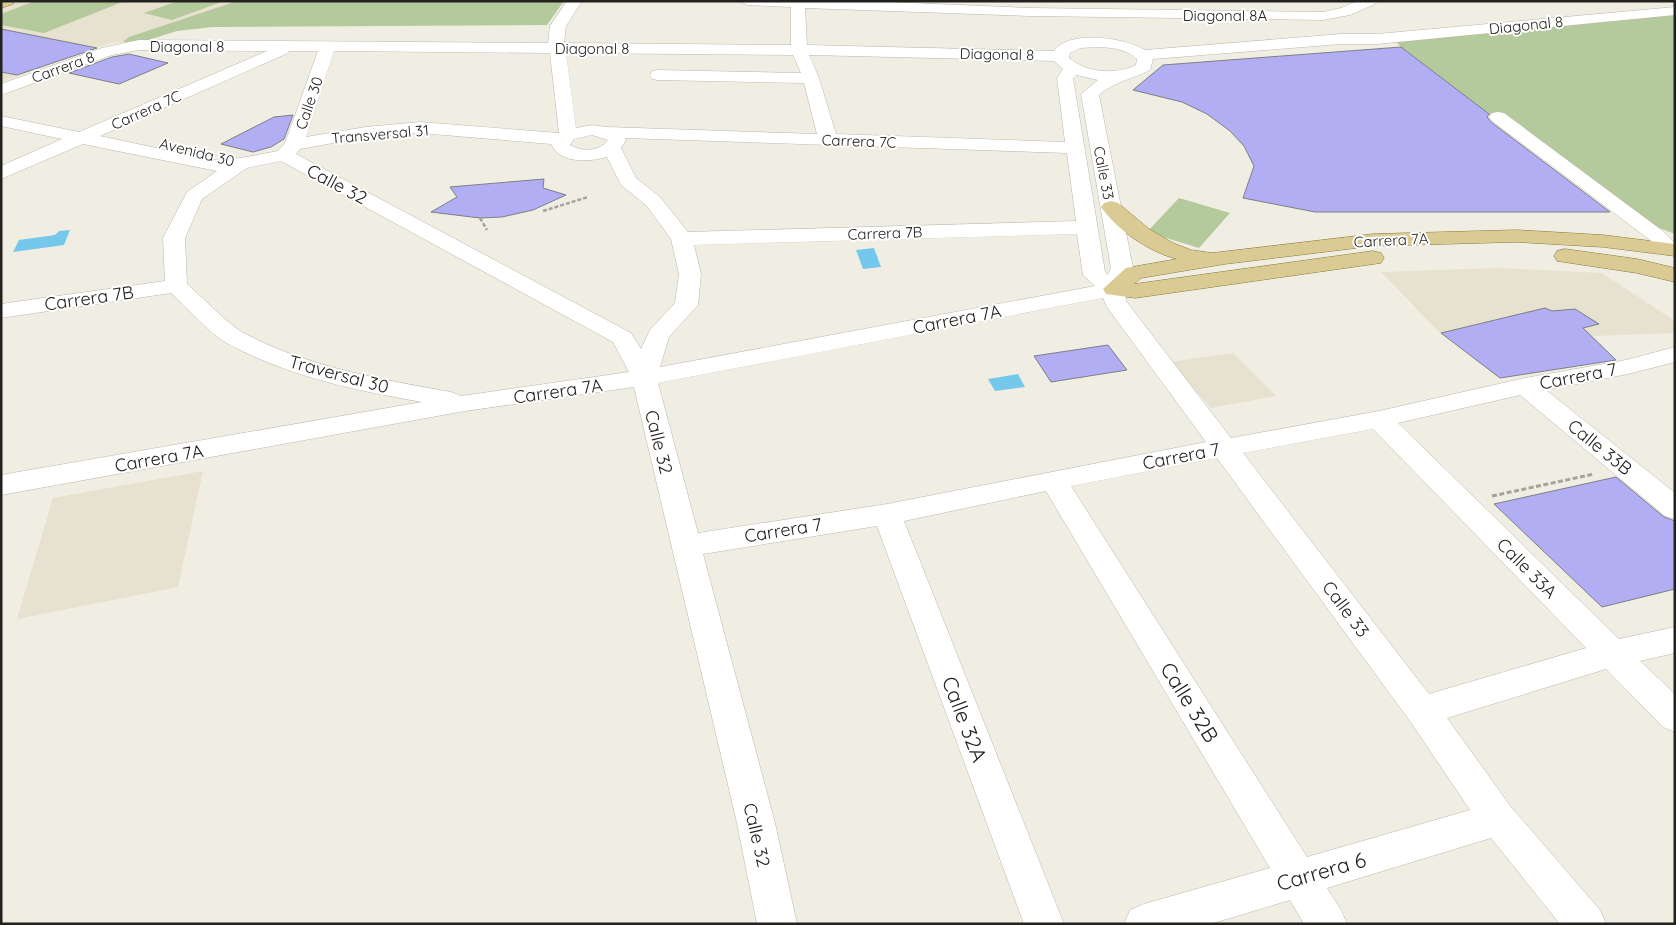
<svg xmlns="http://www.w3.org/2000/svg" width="1676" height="925" font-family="Quicksand,sans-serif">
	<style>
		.built { fill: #e6e2cf }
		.green { fill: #b4c99c }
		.water { fill: #74c8ec }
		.building { fill: #b1aef3; stroke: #7e7e88 }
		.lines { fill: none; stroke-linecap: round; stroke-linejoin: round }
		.minor-casing { stroke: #bab7ac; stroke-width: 1 }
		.major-casing { stroke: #8a793c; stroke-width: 1 }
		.path-far1 { stroke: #a6a39b; stroke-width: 2.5; stroke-dasharray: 4 2; stroke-linecap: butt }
		.path { stroke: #a6a39b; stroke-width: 3; stroke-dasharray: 5 2.5; stroke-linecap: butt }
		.minor { fill: #fff; fill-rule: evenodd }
		.major { fill: #dacb94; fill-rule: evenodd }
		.labels { text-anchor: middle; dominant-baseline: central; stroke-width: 4; stroke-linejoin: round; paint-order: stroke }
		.far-street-label { font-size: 15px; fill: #22211d; stroke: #fff }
		.street-label { font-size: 18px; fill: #22211d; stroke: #fff }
		.near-street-label { font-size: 21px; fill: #22211d; stroke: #fff }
	</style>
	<rect width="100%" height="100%" fill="#f0ede2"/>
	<path class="built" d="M18 1H237L130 37 123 42 110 43 1 82V7Z
		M1498 268 1602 273 1675 321V333L1593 336 1616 360 1500 378 1440 333 1381 272Z
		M1233 353 1276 396 1211 408 1170 362Z
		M203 471 178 587 17 619 53 498Z"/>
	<path class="green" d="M35 1H125L44 33 1 25V14Z
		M178 1H224L172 20 144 13Z
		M237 1H564L547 25 213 27 177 31 145 41 123 42 129 37Z
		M1675 11V234L1617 212 1401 47 1391 36Z
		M1179 198 1230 213 1199 248 1147 232Z"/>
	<path class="water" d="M70 230 64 245 13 252 19 240 55 235 59 231Z
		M874 248 881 267 863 269 856 250Z
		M1018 374 1025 387 995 391 988 379Z"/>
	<path class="building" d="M1 29 77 44 97 48 17 75 1 72Z
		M1401 47 1489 114 1487 117 1491 122 1610 212H1315L1243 198 1254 166 1244 146 1230 131 1207 114 1182 102 1133 90 1163 65Z
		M129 54 168 63 119 84 69 73 112 57Z
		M293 115 284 139 271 147 253 152 221 144 274 117Z
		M544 179 543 188 566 195 533 210 502 217 480 218 431 212 457 197 450 187Z
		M1545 308 1552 311 1575 309 1599 324 1583 328 1616 360 1500 378 1441 333Z
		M1108 345 1127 370 1051 382 1034 356Z
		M1616 477 1664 517 1675 521V589L1602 607 1494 504Z"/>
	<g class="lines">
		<defs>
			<path id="minor" d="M567 1H582L566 26 564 43 791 45V7L747 5 740 1H866L1030 8 1323 12 1341 8 1357 1H1377L1375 4 1350 15 1323 20 1030 16 805 8 807 45 1054 51C1069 29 1126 38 1145 50L1341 34H1377L1675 7V15L1377 44H1341L1153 59 1150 70C1132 79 1114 82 1099 95L1133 268 1125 289 1126 301 1231 438 1379 411 1525 378 1626 360 1675 347V362L1628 374 1546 390 1675 493V519L1665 516 1520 395 1398 423 1619 639 1675 627V653L1640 661 1675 694V732L1663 727 1606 669 1447 718 1511 807 1600 910 1606 924H1560L1491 838 1327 888 1341 910 1347 924H1304L1290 900 1210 924H1124L1130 910 1144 904 1270 868 1046 491 904 521 1064 924H1024L877 526 703 554 775 823 797 924H757L737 823 634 387 465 411 1 495V475L422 402C354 390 286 376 225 342 210 333 185 306 171 293L1 318V304L165 281 163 238 187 192 217 171 83 144 1 179V166L62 139 1 126V116L79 132 267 51 139 50 112 55 1 95V84L102 48 139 40 548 43 550 26ZM1080 48C1099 47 1122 45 1137 59L1136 65C1115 75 1087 73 1069 58L1070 53ZM289 51H318L285 143 278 151 241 158 213 160 100 136 288 53ZM334 51 550 53 559 133 420 122 366 127 306 137ZM566 53 793 55 801 73 658 70 652 71 650 75 652 79 658 80 804 83 817 134 606 127 592 125 576 128ZM809 55 1054 61 1063 69 1057 78 1065 142 836 134 819 78ZM1076 75 1098 80 1081 94 1111 268 1108 275 1105 272 1073 78ZM420 133 551 144C560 164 589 162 607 157L621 185 646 205 671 239 679 274 675 303 650 330 641 349 631 333 296 154 300 149 366 137ZM592 135 608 140C599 152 582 152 570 145L574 139ZM625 138 1067 153 1076 221 688 232 660 197 636 178 621 148 626 140ZM281 161 613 342 629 372 461 396 451 392C379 379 307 367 242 332 227 323 202 297 187 284L185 238 202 199 247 168ZM1077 234 1083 275 1095 286 660 367 669 337 698 305 701 274 694 245ZM1103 298 1107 307 1206 442 887 504 698 533 658 383ZM1373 429 1586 648 1429 694 1243 453ZM1217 458 1410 721 1470 810 1307 857 1071 486Z
				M1498 112 1504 113 1664 232 1675 243V254C1662 257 1657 250 1650 240L1492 121 1489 117 1492 113Z"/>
			<path id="major" d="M1 1H15L13 4 1 8Z
				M1111 201 1118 203 1149 229 1173 243 1191 250 1212 253 1373 234 1516 230 1603 235 1675 244V256L1603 247 1516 242 1373 246 1225 264 1141 278 1134 284 1373 251 1381 253 1384 258 1381 263 1135 298 1106 294 1103 289 1126 268 1177 259C1149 252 1117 230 1101 207L1104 203Z
				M1565 249 1637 259 1675 268V282L1637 273 1557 261 1554 256 1557 251Z"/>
		</defs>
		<use href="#minor" class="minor-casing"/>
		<use href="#major" class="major-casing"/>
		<path class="path-far1" d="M543 211 588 197
			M480 218 487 230"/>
		<path class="path" d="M1492 496 1594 474"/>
		<use href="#minor" class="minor"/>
		<use href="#major" class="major"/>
	</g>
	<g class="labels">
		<g class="far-street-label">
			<text x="1225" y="15">Diagonal 8A</text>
			<text transform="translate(1526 25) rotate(-6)">Diagonal 8</text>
			<text x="187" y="46">Diagonal 8</text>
			<text x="592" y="48">Diagonal 8</text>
			<text transform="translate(997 54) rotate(1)">Diagonal 8</text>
			<text transform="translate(63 67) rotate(-20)">Carrera 8</text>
			<text transform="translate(309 103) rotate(-71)">Calle 30</text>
			<text transform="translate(146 110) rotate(-24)">Carrera 7C</text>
			<text transform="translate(380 134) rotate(-5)">Transversal 31</text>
			<text transform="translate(859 141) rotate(2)">Carrera 7C</text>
			<text transform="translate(197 152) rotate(14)">Avenida 30</text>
			<text transform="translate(1104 173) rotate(79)">Calle 33</text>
			<text transform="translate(885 233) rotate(-2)">Carrera 7B</text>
			<text transform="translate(1391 240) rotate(-3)">Carrera 7A</text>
		</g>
		<g class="street-label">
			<text transform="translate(337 184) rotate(28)">Calle 32</text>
			<text transform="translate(89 298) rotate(-8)">Carrera 7B</text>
			<text transform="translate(957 319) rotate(-11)">Carrera 7A</text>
			<text transform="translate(339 374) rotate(15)">Traversal 30</text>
			<text transform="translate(1578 376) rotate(-11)">Carrera 7</text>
			<text transform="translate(558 391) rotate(-8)">Carrera 7A</text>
			<text transform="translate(659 442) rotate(76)">Calle 32</text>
			<text transform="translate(1600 447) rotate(39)">Calle 33B</text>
			<text transform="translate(1181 456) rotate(-11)">Carrera 7</text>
			<text transform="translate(159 458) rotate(-10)">Carrera 7A</text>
			<text transform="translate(783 530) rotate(-9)">Carrera 7</text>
			<text transform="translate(1527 568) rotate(45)">Calle 33A</text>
			<text transform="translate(1346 609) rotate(53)">Calle 33</text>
			<text transform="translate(757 835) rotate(77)">Calle 32</text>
		</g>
		<g class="near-street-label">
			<text transform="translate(1190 702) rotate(58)">Calle 32B</text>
			<text transform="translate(965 719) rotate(69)">Calle 32A</text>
			<text transform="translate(1321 871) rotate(-16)">Carrera 6</text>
		</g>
	</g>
	<rect width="1676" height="925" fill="none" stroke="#22211d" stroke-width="5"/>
</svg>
